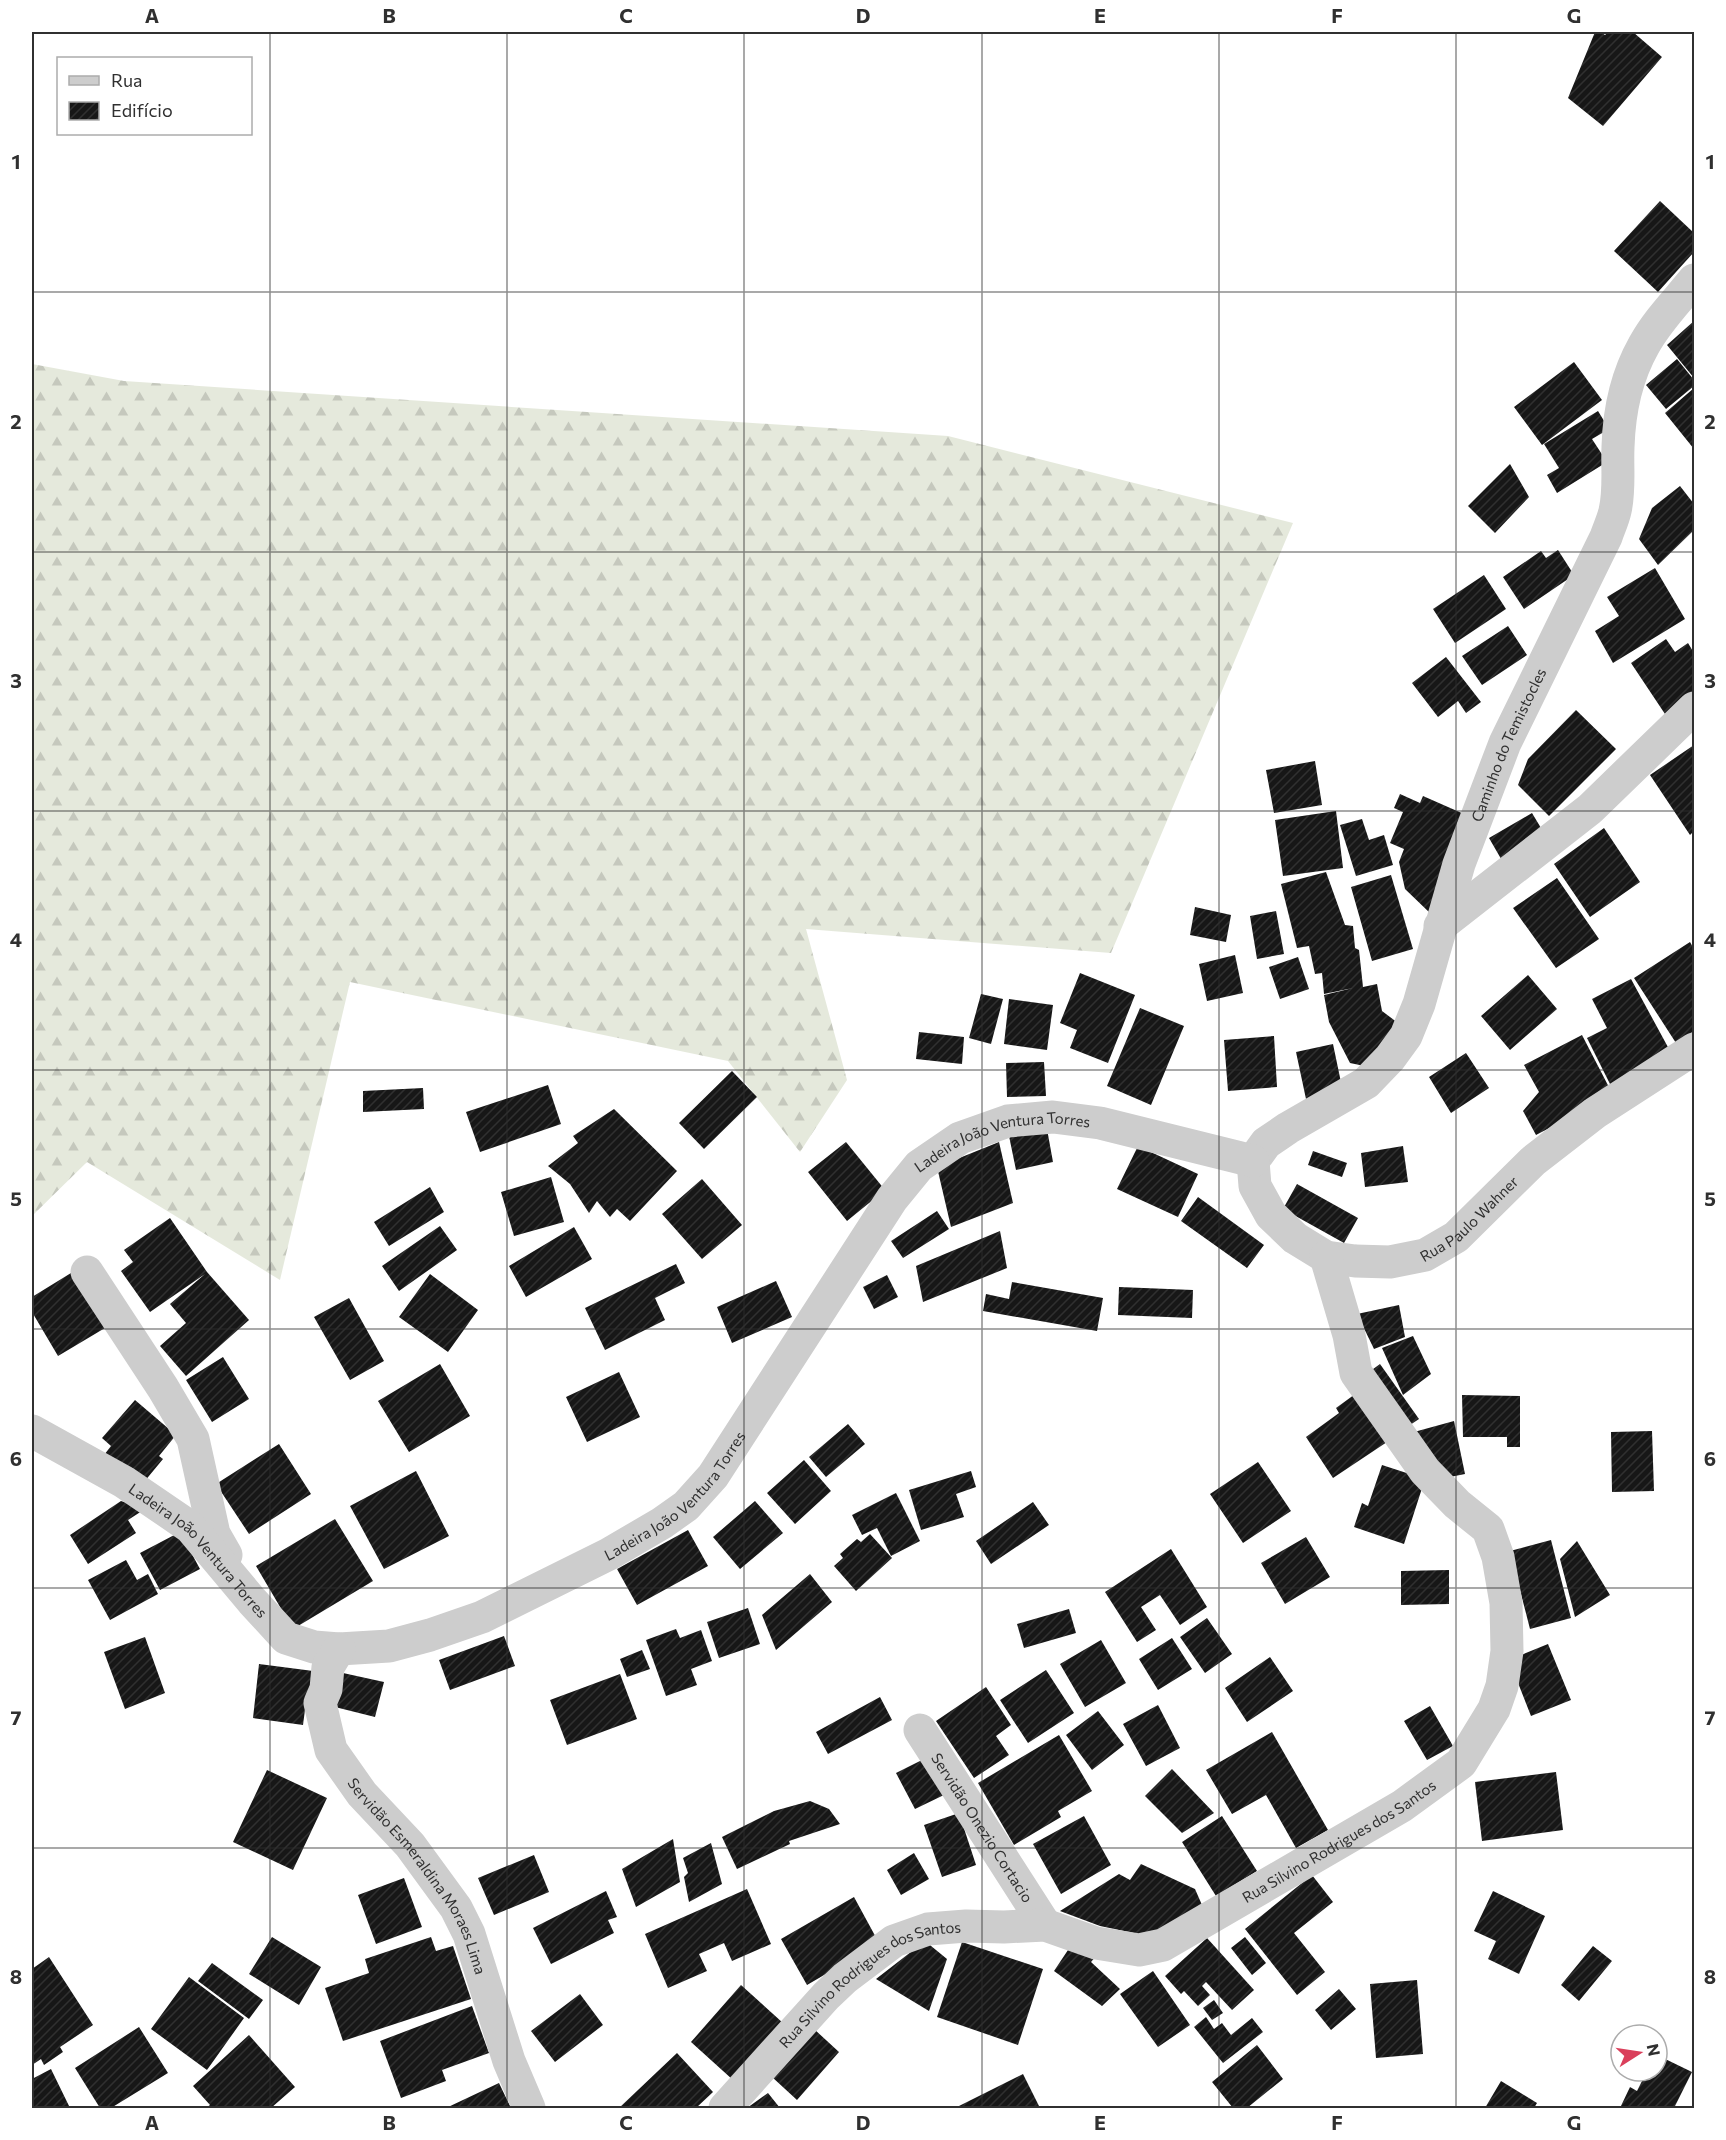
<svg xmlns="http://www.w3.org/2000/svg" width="1726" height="2140" font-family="Commissioner,sans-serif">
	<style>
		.forest { fill: url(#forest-firs) }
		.building { fill: url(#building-hatch) }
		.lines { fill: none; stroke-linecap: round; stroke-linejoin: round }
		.minor { stroke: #cdcdcd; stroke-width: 33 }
		.grid { fill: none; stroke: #303030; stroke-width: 1.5; stroke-opacity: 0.55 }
		.labels { text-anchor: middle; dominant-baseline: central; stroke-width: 6; stroke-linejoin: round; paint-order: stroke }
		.street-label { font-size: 15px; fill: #303030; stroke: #fff }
		.neatline { fill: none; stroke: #303030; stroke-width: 2 }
		.grid-label { font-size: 20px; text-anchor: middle; font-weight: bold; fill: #303030 }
	</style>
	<defs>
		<pattern id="forest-firs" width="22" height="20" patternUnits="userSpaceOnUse" patternTransform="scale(1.5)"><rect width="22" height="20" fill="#e5e9dc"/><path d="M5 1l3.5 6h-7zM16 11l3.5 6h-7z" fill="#c5c8bd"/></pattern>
		<pattern id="building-hatch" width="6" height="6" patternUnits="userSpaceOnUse" patternTransform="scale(1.5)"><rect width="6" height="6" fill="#171717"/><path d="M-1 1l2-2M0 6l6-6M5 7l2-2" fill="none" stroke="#303030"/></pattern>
	</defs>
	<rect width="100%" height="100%" fill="#fff"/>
	<path class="forest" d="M32 364 124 381 948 436 1293 523 1111 953 806 929 847 1080 800 1152 728 1061 350 982 280 1280 87 1162 32 1216Z"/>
	<path class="building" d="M1595 32H1601L1605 35 1608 32H1633L1662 57 1603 126 1568 98Z
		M1660 201 1694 233V252L1658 292 1614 251Z
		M1694 321V378L1667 345Z
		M1677 359 1694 380V386L1666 409 1646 385Z
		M1574 362 1602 400 1542 445 1514 407Z
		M1694 388V449L1665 413Z
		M1598 411 1609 429 1592 439 1607 462 1557 493 1547 475 1559 468 1544 444Z
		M1510 464 1529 497 1495 533 1468 506Z
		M1680 486 1694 504V530L1658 565 1639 539 1652 508Z
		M1558 550 1574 575 1524 609 1503 577 1541 551 1546 558Z
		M1655 568 1685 619 1613 663 1595 631 1619 616 1607 597Z
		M1484 575 1506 609 1455 643 1433 609Z
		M1508 626 1527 655 1482 685 1462 656Z
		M1666 639 1675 652 1688 643 1694 653V698L1667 717 1631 663Z
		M1446 657 1481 702 1466 713 1458 701 1438 717 1412 683Z
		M1576 710 1616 749 1549 816 1518 785 1528 759Z
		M1694 745V831L1690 835 1650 775Z
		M1315 761 1322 805 1274 813 1266 770Z
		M1400 794 1420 803 1423 796 1473 818 1431 914 1405 889 1399 862 1404 849 1390 843 1403 812 1394 808Z
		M1336 811 1343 868 1283 876 1275 820Z
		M1532 813 1547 838 1504 864 1489 838Z
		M1362 819 1369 840 1384 835 1393 865 1356 876 1340 825Z
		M1604 828 1640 882 1590 917 1554 864Z
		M1326 872 1345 925 1353 926 1355 948 1359 950 1363 987 1377 984 1382 1011 1406 1029 1374 1068 1350 1063 1329 1022 1324 995 1353 988 1324 994 1322 973 1315 974 1309 946 1297 948 1281 884Z
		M1391 875 1413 949 1372 961 1351 887Z
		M1557 878 1599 939 1556 968 1513 908Z
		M1195 907 1231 915 1226 942 1190 935Z
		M1276 911 1284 954 1257 959 1250 916Z
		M1690 942 1694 949V1031L1676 1043 1634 978Z
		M1235 955 1243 993 1207 1001 1199 964Z
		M1298 957 1309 989 1280 999 1269 967Z
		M1080 973 1135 995 1108 1063 1070 1048 1077 1030 1060 1023Z
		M1528 975 1557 1009 1510 1050 1481 1016Z
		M1631 979 1669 1049 1612 1088 1587 1038 1607 1028 1592 999Z
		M981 994 1003 999 991 1044 969 1038Z
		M1009 999 1053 1005 1047 1050 1004 1044Z
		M1140 1008 1184 1026 1151 1105 1107 1086Z
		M919 1032 964 1037 962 1064 916 1059Z
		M1582 1035 1613 1095 1536 1135 1523 1111 1539 1092 1524 1065Z
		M1274 1036 1277 1087 1228 1091 1224 1040Z
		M1333 1044 1343 1092 1306 1099 1296 1052Z
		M1466 1053 1489 1088 1451 1113 1429 1077Z
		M1044 1062 1046 1096 1007 1097 1006 1063Z
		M732 1071 757 1097 704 1149 679 1123Z
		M548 1085 561 1124 480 1152 466 1112Z
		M423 1088 424 1109 363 1112V1091Z
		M614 1109 677 1171 630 1221 617 1209 610 1217 597 1201 589 1213 570 1184 548 1166 578 1143 573 1136Z
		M1047 1129 1053 1162 1016 1170 1009 1136Z
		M846 1142 885 1190 847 1221 808 1172Z
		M999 1142 1013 1203 951 1227 937 1167Z
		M1138 1146 1198 1174 1178 1217 1117 1189Z
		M1403 1146 1408 1182 1365 1187 1361 1153Z
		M1313 1151 1347 1163 1342 1177 1308 1165Z
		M551 1177 564 1222 514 1236 501 1192Z
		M702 1179 742 1225 702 1259 662 1214Z
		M1297 1184 1358 1218 1344 1243 1283 1209Z
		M430 1187 444 1212 389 1246 374 1222Z
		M1198 1197 1264 1245 1247 1268 1181 1221Z
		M937 1211 949 1229 903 1258 891 1241Z
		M170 1218 207 1272 249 1320 186 1376 160 1346 186 1323 170 1304 205 1274 150 1312 121 1271 133 1262 124 1250Z
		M440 1226 457 1250 399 1291 382 1266Z
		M574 1227 592 1259 526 1297 509 1266Z
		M1000 1231 1007 1268 923 1302 916 1266Z
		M676 1264 685 1283 655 1298 665 1320 605 1350 585 1308Z
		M71 1273 105 1328 58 1356 32 1312V1297Z
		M430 1274 478 1310 448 1352 399 1317Z
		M887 1275 898 1297 874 1309 863 1287Z
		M776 1281 792 1317 732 1343 717 1307Z
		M1012 1282 1103 1298 1097 1331 983 1311 986 1294 1009 1299Z
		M1119 1287 1193 1290 1192 1318 1118 1315Z
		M349 1298 384 1361 350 1380 314 1317Z
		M1399 1305 1405 1337 1374 1349 1357 1314Z
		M1413 1336 1431 1374 1403 1395 1382 1348Z
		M223 1357 249 1399 212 1422 186 1380Z
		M440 1364 470 1416 409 1452 378 1401Z
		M1380 1364 1419 1419 1407 1427 1365 1375Z
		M619 1372 640 1417 587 1442 566 1397Z
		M1358 1392 1390 1440 1333 1478 1306 1437 1339 1413 1336 1408Z
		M1462 1395 1520 1396V1447H1507V1437H1463Z
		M135 1400 176 1435 159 1456 163 1459 144 1482 104 1455 111 1446 102 1438Z
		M1454 1421 1465 1474 1440 1479 1414 1432Z
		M848 1424 865 1444 826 1477 809 1457Z
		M1652 1431 1654 1491 1612 1492 1611 1432Z
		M279 1444 311 1494 249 1534 216 1484Z
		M804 1460 831 1491 795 1524 767 1493Z
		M1258 1462 1291 1511 1243 1543 1210 1494Z
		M1382 1465 1425 1479 1404 1544 1354 1527 1362 1503 1368 1506Z
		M416 1471 449 1536 384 1569 350 1506Z
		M971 1471 976 1487 956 1494 964 1517 921 1530 909 1490Z
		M896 1493 920 1541 891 1556 877 1528 862 1535 852 1515Z
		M121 1501 145 1509 128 1520 136 1533 88 1564 70 1535Z
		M755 1501 783 1533 740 1569 713 1537Z
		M1033 1502 1049 1525 991 1564 976 1541Z
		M335 1519 373 1581 293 1629 256 1566Z
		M688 1530 708 1566 637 1605 617 1569Z
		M180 1532 200 1569 160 1590 140 1553Z
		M870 1534 892 1558 856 1591 834 1566 843 1558 840 1554 857 1539 861 1542Z
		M1306 1537 1330 1577 1285 1604 1261 1563Z
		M1551 1540 1571 1618 1530 1629 1510 1551Z
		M1577 1541 1610 1595 1575 1617 1560 1559Z
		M1171 1549 1207 1607 1180 1625 1160 1595 1141 1607 1156 1630 1137 1642 1105 1592Z
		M126 1560 137 1580 148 1574 158 1594 110 1620 88 1580Z
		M1449 1570V1604L1401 1605V1571Z
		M810 1574 832 1602 776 1650 762 1615Z
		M748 1608 760 1644 719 1658 707 1622Z
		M1069 1609 1076 1633 1024 1648 1017 1624Z
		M1207 1618 1232 1654 1205 1673 1180 1637Z
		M676 1629 680 1638 701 1630 712 1661 691 1669 697 1685 666 1696 646 1640Z
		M504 1636 515 1666 450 1690 439 1660Z
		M145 1637 165 1693 125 1709 104 1652Z
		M1172 1638 1192 1669 1158 1690 1139 1659Z
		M1101 1640 1126 1683 1085 1707 1060 1664Z
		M1548 1644 1571 1700 1531 1716 1509 1660Z
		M642 1650 650 1669 627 1677 620 1659Z
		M1270 1657 1293 1691 1247 1722 1225 1688Z
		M259 1664 321 1672 306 1702 303 1725 253 1718Z
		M1046 1670 1074 1713 1028 1743 1000 1700Z
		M343 1673 384 1682 375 1717 335 1707Z
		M620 1674 637 1719 567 1745 550 1700Z
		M986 1687 1011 1725 996 1736 1009 1755 974 1778 936 1721Z
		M880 1697 892 1720 828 1754 816 1732Z
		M1158 1705 1180 1748 1146 1766 1123 1724Z
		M1430 1706 1453 1746 1427 1760 1404 1721Z
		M1098 1711 1124 1745 1092 1770 1066 1735Z
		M1272 1732 1328 1830 1296 1848 1266 1795 1232 1814 1206 1770Z
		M1059 1735 1092 1791 1058 1811 1061 1817 1014 1845 978 1783Z
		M928 1757 946 1794 915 1809 896 1773Z
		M1172 1769 1214 1813 1182 1833 1145 1796Z
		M267 1770 327 1798 293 1870 233 1842Z
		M1556 1772 1563 1830 1482 1841 1475 1782Z
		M810 1801 829 1809 840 1824 789 1841 790 1844 737 1869 722 1837 774 1811Z
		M959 1813 976 1865 942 1877 924 1825Z
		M1084 1816 1111 1865 1061 1894 1033 1844Z
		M1222 1816 1257 1871 1216 1896 1182 1842Z
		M673 1839 680 1882 636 1907 622 1869Z
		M711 1843 722 1884 689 1902 684 1877 688 1873 683 1858Z
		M914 1853 929 1879 901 1895 887 1870Z
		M534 1855 549 1892 494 1915 478 1878Z
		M1141 1864 1195 1889 1202 1905 1158 1938 1100 1926 1060 1911 1119 1874 1130 1880Z
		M1312 1875 1333 1902 1294 1933 1325 1972 1297 1995 1245 1929Z
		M404 1878 422 1927 376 1944 358 1895Z
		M747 1889 771 1944 732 1961 724 1943 699 1954 707 1971 668 1988 645 1934Z
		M606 1891 617 1917 608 1920 614 1933 551 1964 533 1928Z
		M1493 1891 1545 1916 1519 1974 1488 1959 1496 1941 1474 1931Z
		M854 1897 879 1943 807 1985 781 1939Z
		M272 1937 321 1967 299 2005 249 1974Z
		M431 1937 436 1951 453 1946 471 1999 343 2041 325 1988 369 1973 365 1959Z
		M1245 1937 1266 1963 1252 1975 1231 1948Z
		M1207 1938 1254 1990 1232 2010 1206 1982 1202 1986 1210 1995 1198 2006 1184 1991 1181 1994 1165 1976Z
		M925 1941 947 1959 929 2011 876 1979Z
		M962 1942 1043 1969 1018 2045 937 2017Z
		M1593 1946 1612 1961 1579 2001 1561 1985Z
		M1068 1950 1096 1956 1091 1962 1120 1989 1102 2006 1054 1971Z
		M49 1957 93 2025 60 2047 63 2052 44 2065 41 2059 32 2065V1969Z
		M212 1963 263 2000 249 2019 198 1981Z
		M1153 1971 1190 2025 1158 2047 1120 1994Z
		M189 1977 244 2018 207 2070 151 2029Z
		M1417 1980 1423 2054 1376 2058 1370 1984Z
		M741 1985 783 2023 733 2080 691 2042Z
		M1339 1989 1356 2009 1331 2030 1315 2010Z
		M580 1994 603 2025 555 2062 531 2031Z
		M1214 2000 1223 2013 1212 2020 1203 2008Z
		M472 2006 489 2053 442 2070 446 2081 401 2098 380 2041Z
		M1206 2017 1214 2029 1222 2023 1231 2035 1252 2018 1263 2032 1223 2063 1194 2027Z
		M139 2027 168 2073 111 2108H100L75 2068Z
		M814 2029 839 2052 797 2100 772 2077Z
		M249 2035 295 2087 271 2108H206L210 2105 193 2086Z
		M1257 2045 1283 2079 1247 2108H1233L1212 2082Z
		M677 2053 713 2092 696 2108H619Z
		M1657 2055 1692 2072 1674 2108H1620L1630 2087 1637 2091 1647 2071H1657Z
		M51 2069 70 2108H35L32 2102V2079Z
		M1023 2074 1040 2108H955Z
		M1501 2081 1537 2103 1534 2108H1485Z
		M499 2083 511 2108H446Z
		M768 2093 780 2108H747Z"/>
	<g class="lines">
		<g class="minor">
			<path d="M1440 926 1590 809 1694 708"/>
			<path id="s1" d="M1253 1161 1266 1143 1288 1128 1366 1083 1390 1058 1406 1036 1419 1004 1459 864 1505 743 1606 537C1609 528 1613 520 1615 511 1620 490 1617 468 1618 447 1619 412 1627 375 1644 345 1657 321 1677 301 1694 280"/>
			<path id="s2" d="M1253 1161 1255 1186 1271 1215 1295 1238 1326 1257 1355 1261 1390 1262 1425 1255 1456 1237 1533 1161 1595 1113 1694 1049"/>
			<path d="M87 1272 163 1388 193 1439 214 1534 226 1555"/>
			<path id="s3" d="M32 1431 124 1482 190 1527 252 1601 286 1638 314 1647 339 1649 389 1646 430 1635 482 1617 609 1554 662 1523 686 1506 713 1476 892 1199 919 1166 960 1138 1008 1121 1053 1117 1100 1123 1253 1161"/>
			<path id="s4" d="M339 1649 328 1667 326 1689 320 1703 331 1750 362 1794 410 1845 456 1908 469 1934 509 2061 529 2108"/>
			<path id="s5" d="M920 1730 1045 1925"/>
			<path id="s6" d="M725 2108 826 1996 845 1978 894 1941 928 1929 966 1926 1004 1927 1045 1925 1096 1943 1139 1950 1163 1945 1402 1806 1461 1763 1494 1709 1502 1686 1507 1651 1506 1603 1498 1557 1488 1529 1457 1504 1425 1471 1356 1373 1349 1335 1326 1257"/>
		</g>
	</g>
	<path class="grid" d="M270 32V2108M507 32V2108M744 32V2108M982 32V2108M1219 32V2108M1456 32V2108M32 292H1694M32 552H1694M32 811H1694M32 1070H1694M32 1329H1694M32 1588H1694M32 1848H1694"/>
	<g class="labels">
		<g class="street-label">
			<text stroke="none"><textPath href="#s1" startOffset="510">Caminho do Temistocles</textPath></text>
			<text stroke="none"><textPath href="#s3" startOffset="1269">Ladeira João Ventura Torres</textPath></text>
			<text stroke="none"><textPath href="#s2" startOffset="285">Rua Paulo Wahner</textPath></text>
			<text stroke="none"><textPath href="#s3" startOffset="765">Ladeira João Ventura Torres</textPath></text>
			<text stroke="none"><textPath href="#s3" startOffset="207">Ladeira João Ventura Torres</textPath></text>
			<text stroke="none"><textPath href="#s5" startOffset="116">Servidão Onezio Cortacio</textPath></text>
			<text stroke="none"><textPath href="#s6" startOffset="718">Rua Silvino Rodrigues dos Santos</textPath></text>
			<text stroke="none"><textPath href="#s4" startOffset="261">Servidão Esmeraldina Moraes Lima</textPath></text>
			<text stroke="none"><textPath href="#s6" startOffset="196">Rua Silvino Rodrigues dos Santos</textPath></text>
		</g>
	</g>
	<rect width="1726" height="2140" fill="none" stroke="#ffffff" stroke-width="66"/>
	<rect x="57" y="57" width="195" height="78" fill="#ffffff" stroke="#acacac" stroke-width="1.5"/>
	<rect x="69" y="76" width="30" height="9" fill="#cdcdcd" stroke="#acacac" stroke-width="1.5"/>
	<text x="111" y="87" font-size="18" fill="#303030">Rua</text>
	<rect x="69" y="102" width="30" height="18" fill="url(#building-hatch)" stroke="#acacac" stroke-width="1.5"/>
	<text x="111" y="117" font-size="18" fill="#303030">Edifício</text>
	<g transform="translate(1639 2053) rotate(78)"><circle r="28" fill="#ffffff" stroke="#acacac" stroke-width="1.5"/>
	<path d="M0-4.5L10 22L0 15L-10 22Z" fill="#da3f5b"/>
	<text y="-9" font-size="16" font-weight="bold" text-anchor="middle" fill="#303030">N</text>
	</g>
	<rect x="33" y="33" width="1660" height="2074" class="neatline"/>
	<g class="grid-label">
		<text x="152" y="23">A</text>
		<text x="389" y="23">B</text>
		<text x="626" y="23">C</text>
		<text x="863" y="23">D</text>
		<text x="1100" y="23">E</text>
		<text x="1337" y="23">F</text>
		<text x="1574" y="23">G</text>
		<text x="16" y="169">1</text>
		<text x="1710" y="169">1</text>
		<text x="16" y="429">2</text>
		<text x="1710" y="429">2</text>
		<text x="16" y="688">3</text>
		<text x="1710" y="688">3</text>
		<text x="16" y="947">4</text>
		<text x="1710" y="947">4</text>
		<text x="16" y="1206">5</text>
		<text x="1710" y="1206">5</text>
		<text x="16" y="1466">6</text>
		<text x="1710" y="1466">6</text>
		<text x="16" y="1725">7</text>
		<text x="1710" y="1725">7</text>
		<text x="16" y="1984">8</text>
		<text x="1710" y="1984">8</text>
		<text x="152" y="2130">A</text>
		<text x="389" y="2130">B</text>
		<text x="626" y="2130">C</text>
		<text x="863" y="2130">D</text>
		<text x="1100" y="2130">E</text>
		<text x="1337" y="2130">F</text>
		<text x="1574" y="2130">G</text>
	</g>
</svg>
